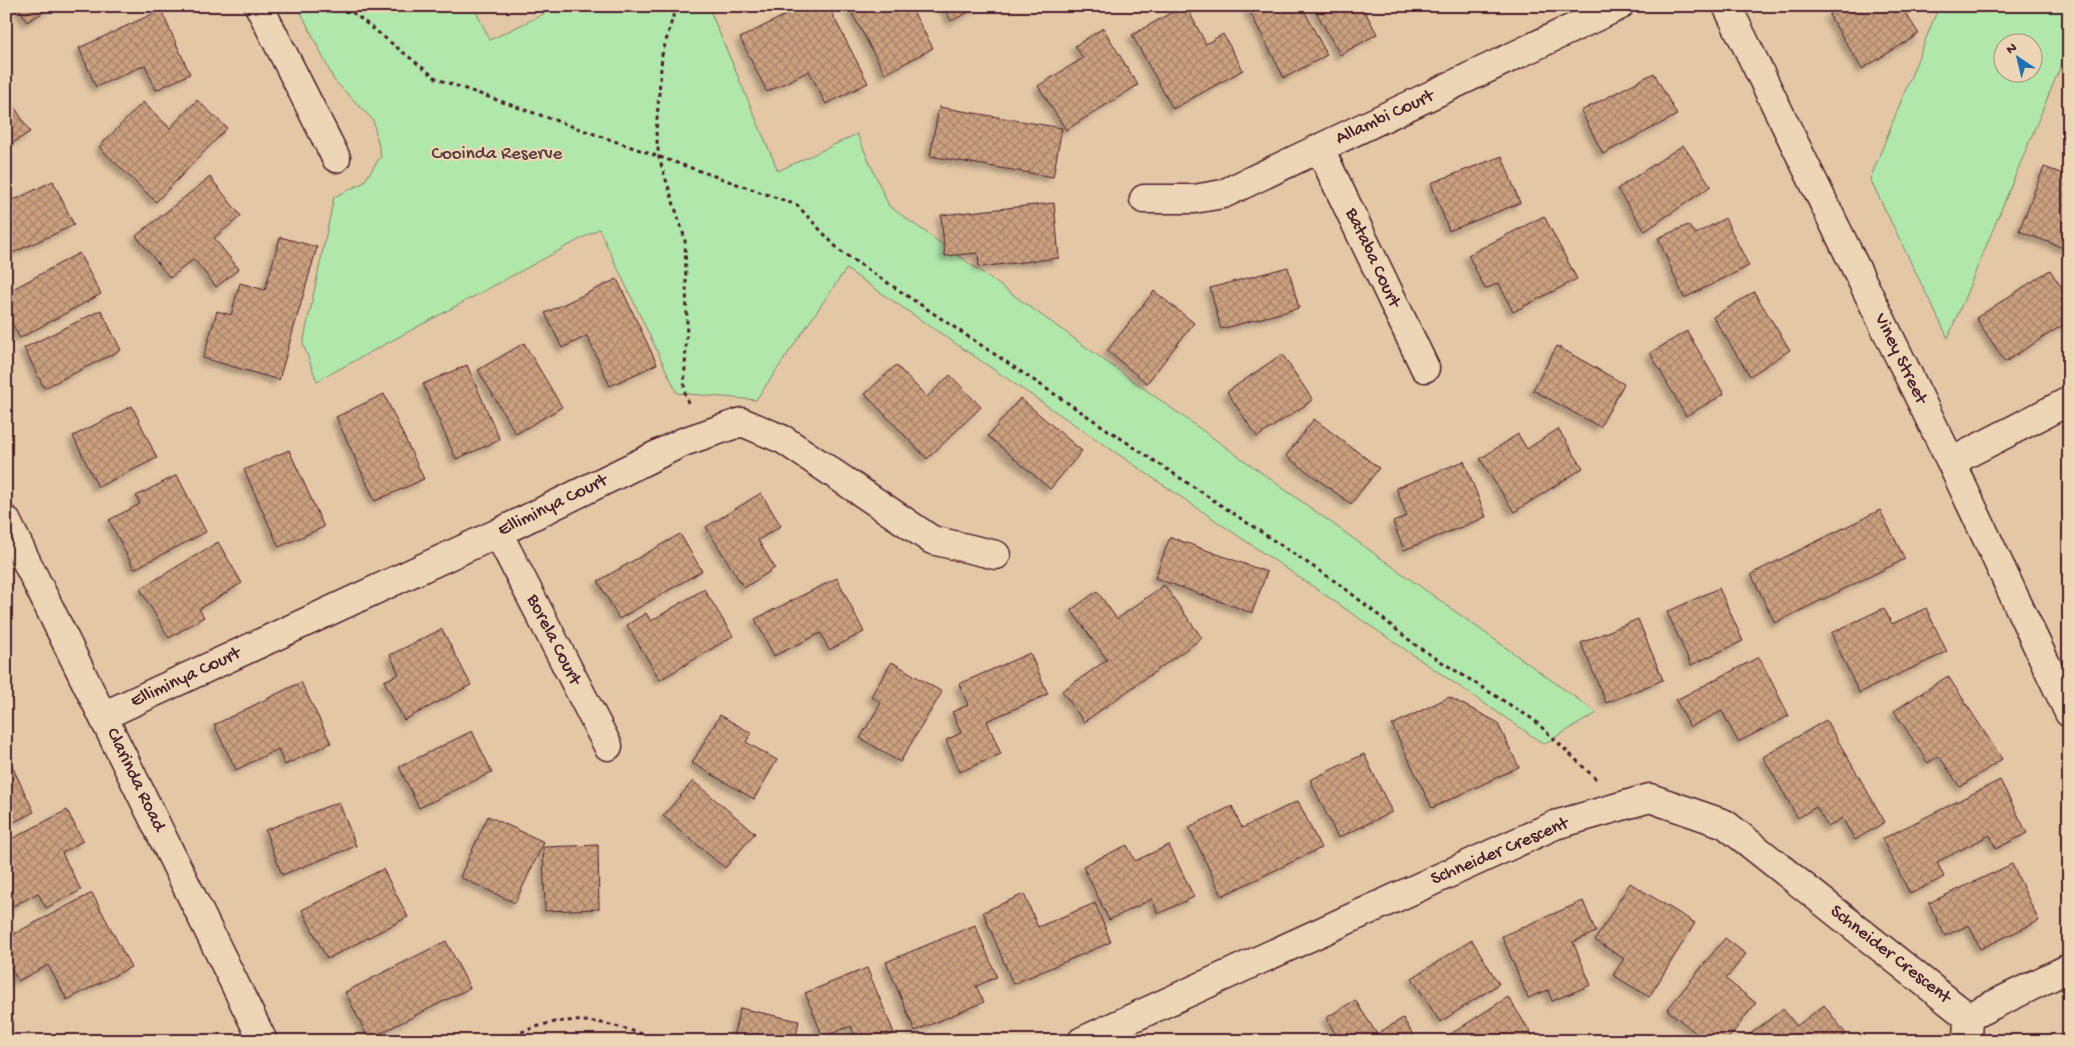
<svg xmlns="http://www.w3.org/2000/svg" width="2075" height="1047" font-family="'Gochi Hand',sans-serif">
	<style>
		.green { fill: #b0e7ab; stroke: #7d836b; fill-rule: evenodd }
		.building { fill: url(#building-cross-hatch); stroke: #4a1f2b; filter: url(#shadow) }
		.lines { fill: none; stroke-linecap: round; stroke-linejoin: round }
		.minor-casing { stroke: #4a1f2b; stroke-width: 31 }
		.major-casing { stroke: #4a1f2b; stroke-width: 31 }
		.path { stroke: #4a1f2b; stroke-width: 3; stroke-dasharray: 4 4; stroke-linecap: butt }
		.minor { stroke: #ecd6b5; stroke-width: 28 }
		.major { stroke: #ecd6b5; stroke-width: 28 }
		.labels { text-anchor: middle; dominant-baseline: central; stroke-width: 4.5; stroke-linejoin: round; paint-order: stroke }
		.street-label { font-size: 19px; fill: #4a1f2b; stroke: #ecd6b5 }
		.park-label { font-size: 19px; fill: #593d3e; stroke: #ecd6b5 }
	</style>
	<defs>
		<pattern id="building-cross-hatch" width="8" height="8" patternUnits="userSpaceOnUse" patternTransform="scale(1.25)"><rect width="8" height="8" fill="#caa17f"/><path d="M0 0l8 8M0 8l8-8" fill="none" stroke="#a68368"/></pattern>
		<filter id="shadow"><feDropShadow dx="-4.5" dy="4.5" stdDeviation="2.5" flood-color="#0004"/></filter>
	</defs>
	<rect width="100%" height="100%" fill="#e4c8a6"/>
	<filter id="ink" filterUnits="userSpaceOnUse"><feTurbulence type="fractalNoise" baseFrequency=".02" numOctaves="2"/><feDisplacementMap in="SourceGraphic" scale="10" xChannelSelector="R" yChannelSelector="G"/><feConvolveMatrix kernelMatrix="1 2 1 2 8 2 1 2 1" color-interpolation-filters="sRGB"/></filter>
	<g filter="url(#ink)">
		<path class="green" d="M298 6H473L490 40 560 6H708L778 171 857 134 889 206 1597 713 1544 744 846 269 756 400 677 393 599 229 317 381 303 344 334 197 363 183 381 156 373 120 334 80Z
			M1939 6H2069V46L1948 338 1870 179ZM2002 42H2032V72H2002Z"/>
		<path class="building" d="M18 6H54L27 22Z
			M803 6H828L868 83 826 104 809 71 767 92 740 38Z
			M848 6H910L933 48 885 74Z
			M944 6H981L951 21Z
			M1183 6H1186L1206 44 1223 34 1243 70 1173 109 1132 35Z
			M1247 6H1302L1327 55 1284 78Z
			M1313 6H1362L1377 34 1340 55Z
			M1843 6H1901L1919 34 1862 69 1829 15Z
			M161 10 190 74 156 90 145 65 96 87 79 48Z
			M1103 28 1138 85 1066 130 1038 86 1083 58 1075 46Z
			M1654 73 1677 115 1603 154 1581 111Z
			M6 93 30 132 6 147Z
			M197 100 227 128 156 202 99 147 143 102 170 128Z
			M939 107 1062 128 1053 177 930 156Z
			M1683 145 1711 186 1645 231 1617 189Z
			M1502 156 1520 203 1449 231 1431 183Z
			M2044 167 2069 176V250L2019 231Z
			M210 177 241 216 214 238 239 269 216 287 194 259 170 278 136 236Z
			M53 181 74 225 6 256V188H8L14 200Z
			M1054 203 1059 258 979 267 978 253 945 256 941 215Z
			M1544 216 1577 279 1513 312 1499 283 1485 289 1468 255Z
			M1725 218 1749 266 1684 298 1658 238 1688 225 1696 234Z
			M280 237 317 247 279 380 203 358 217 311 231 315 240 283 265 290Z
			M79 253 101 294 20 338 6 313V293Z
			M1288 267 1299 308 1221 329 1210 288Z
			M2050 270 2069 299V321L2005 362 1976 318Z
			M617 279 657 364 610 386 587 336 562 348 545 313Z
			M1154 291 1194 323 1147 383 1107 351Z
			M1754 292 1790 350 1750 376 1713 317Z
			M101 310 121 350 44 388 24 348Z
			M1687 331 1724 394 1686 416 1650 353Z
			M524 343 562 407 516 434 478 370Z
			M1557 346 1624 384 1600 427 1533 390Z
			M1282 354 1313 400 1257 437 1227 392Z
			M467 365 500 440 456 459 423 384Z
			M896 365 927 397 950 375 981 407 927 459 865 394Z
			M384 394 424 479 375 501 336 417Z
			M1020 398 1082 451 1050 489 988 436Z
			M132 406 157 458 98 487 73 436Z
			M1314 419 1379 468 1351 504 1286 456Z
			M1558 429 1583 468 1514 512 1480 459 1518 434 1527 449Z
			M289 450 324 527 279 547 244 470Z
			M1464 461 1486 517 1404 550 1393 522 1407 516 1396 488Z
			M177 475 206 532 134 569 109 520 140 504 136 496Z
			M761 493 781 526 758 540 775 568 744 588 706 527Z
			M1880 510 1905 559 1775 623 1751 574Z
			M680 534 702 571 619 619 598 581Z
			M1170 537 1267 572 1252 613 1155 578Z
			M218 542 242 583 199 609 204 617 169 638 140 589Z
			M837 578 864 632 829 650 821 633 774 656 755 619Z
			M1164 585 1202 638 1084 722 1062 691 1107 660 1071 610 1097 591 1117 619Z
			M1719 588 1743 641 1691 665 1667 612Z
			M704 589 733 636 660 680 627 625 646 613 651 621Z
			M1884 608 1892 624 1926 608 1947 652 1859 693 1831 633Z
			M1638 619 1663 680 1606 703 1581 643Z
			M442 629 471 685 404 720 384 681 399 674 390 655Z
			M1030 653 1048 694 987 721 1001 754 960 772 946 740 961 733 952 712 968 705 959 684Z
			M1759 657 1789 716 1738 742 1722 711 1690 727 1676 700Z
			M892 662 942 692 900 762 860 738 881 703 871 696Z
			M1948 676 2002 759 1960 787 1939 756 1928 763 1894 711Z
			M301 682 331 743 285 765 278 749 236 770 214 725Z
			M1449 697 1497 722 1519 767 1432 808 1392 725Z
			M720 715 751 733 746 742 777 760 754 799 692 763Z
			M1826 720 1885 822 1855 840 1842 818 1828 827 1816 807 1798 818 1763 757Z
			M472 731 492 772 419 808 399 767Z
			M1364 754 1392 812 1338 838 1310 780Z
			M11 764 34 812 6 826V766Z
			M2000 780 2027 833 1996 849 1990 835 1937 862 1944 877 1910 894 1882 839Z
			M693 781 755 833 725 868 663 816Z
			M1298 801 1321 848 1222 896 1189 827 1232 806 1242 828Z
			M339 802 356 846 282 875 265 830Z
			M67 810 83 841 62 853 81 890 46 908 38 893 6 910V842Z
			M488 816 544 842 515 903 460 877Z
			M598 845 599 909 545 911 543 847Z
			M1127 845 1135 861 1169 845 1194 897 1158 914 1152 899 1109 920 1083 866Z
			M2012 864 2039 921 1980 949 1969 925 1945 936 1929 903Z
			M383 869 408 917 327 959 302 910Z
			M1630 883 1695 923 1649 997 1613 975 1624 959 1595 940Z
			M92 893 131 967 67 1000 48 965 18 981 6 959V938Z
			M1024 894 1038 927 1095 903 1111 942 1013 984 983 912Z
			M1583 901 1596 932 1573 942 1591 985 1552 1001 1548 990 1528 998 1502 936Z
			M975 925 997 977 976 986 984 1002 915 1031 886 962Z
			M1725 938 1746 954 1726 979 1756 1003 1726 1041H1706L1667 1010Z
			M1472 940 1499 984 1440 1022 1412 978Z
			M446 941 470 988 369 1039 345 992Z
			M867 968 894 1033 876 1041H857L851 1026 823 1037 805 993Z
			M1508 997 1533 1036 1526 1041H1440Z
			M1355 1000 1377 1034 1403 1018 1417 1041H1340L1326 1018Z
			M1824 1005 1846 1034 1837 1041H1741L1783 1009 1797 1026Z
			M740 1008 799 1021 795 1041H732Z"/>
		<g class="lines">
			<defs>
				<path id="minor" d="M259 6 336 158
					M1727 6 1951 462 2069 713
					M1320 149 1425 368
					M1144 199H1194L1223 194 1619 6
					M1951 462 2069 401
					M498 533 608 746
					M103 716 498 533 683 442 742 422 784 440 932 540 996 555
					M1968 1017 2069 968
					M1082 1041 1555 825 1650 798 1725 824 1968 1017
					M1967 1041 1968 1017"/>
				<path id="major" d="M6 520 263 1041"/>
			</defs>
			<use href="#minor" class="minor-casing"/>
			<use href="#major" class="major-casing"/>
			<path class="path" d="M329 6 352 12 437 79 797 205 840 251 1342 586 1418 647 1534 720 1596 779
				M676 6 662 55 656 132 659 158 685 239 687 323 684 390 689 406
				M499 1041C512 1036 525 1030 539 1026 580 1013 622 1026 661 1041"/>
			<use href="#minor" class="minor"/>
			<use href="#major" class="major"/>
		</g>
	</g>
	<g class="labels">
		<g class="street-label">
			<text transform="translate(1385 118) rotate(-25)">Allambi Court</text>
			<text transform="translate(1372 258) rotate(65)">Bataba Court</text>
			<text transform="translate(1900 359) rotate(64)">Viney Street</text>
			<text transform="translate(553 506) rotate(-26)">Elliminya Court</text>
			<text transform="translate(553 640) rotate(63)">Borela Court</text>
			<text transform="translate(186 678) rotate(-25)">Elliminya Court</text>
			<text transform="translate(135 780) rotate(64)">Clarinda Road</text>
			<text transform="translate(1500 852) rotate(-23)">Schneider Crescent</text>
			<text transform="translate(1890 955) rotate(38)">Schneider Crescent</text>
		</g>
		<g class="park-label">
			<text x="497" y="154">Cooinda Reserve</text>
		</g>
	</g>
	<rect width="2075" height="1047" fill="none" stroke="#ecd6b5" stroke-width="25"/>
	<rect x="12" y="12" width="2050" height="1022" fill="none" stroke="#4a1f2b" stroke-width="2" filter="url(#ink)"/>
	<g transform="translate(2018 58) rotate(325)"><circle r="24" fill="#ecd6b5" stroke="#ab8d7e"/>
	<path d="M0-4L9 19L0 12L-9 19Z" fill="#1f6fb2"/>
	<text y="-8" font-size="14" font-weight="bold" text-anchor="middle" fill="#4a1f2b">N</text>
	</g>
</svg>
